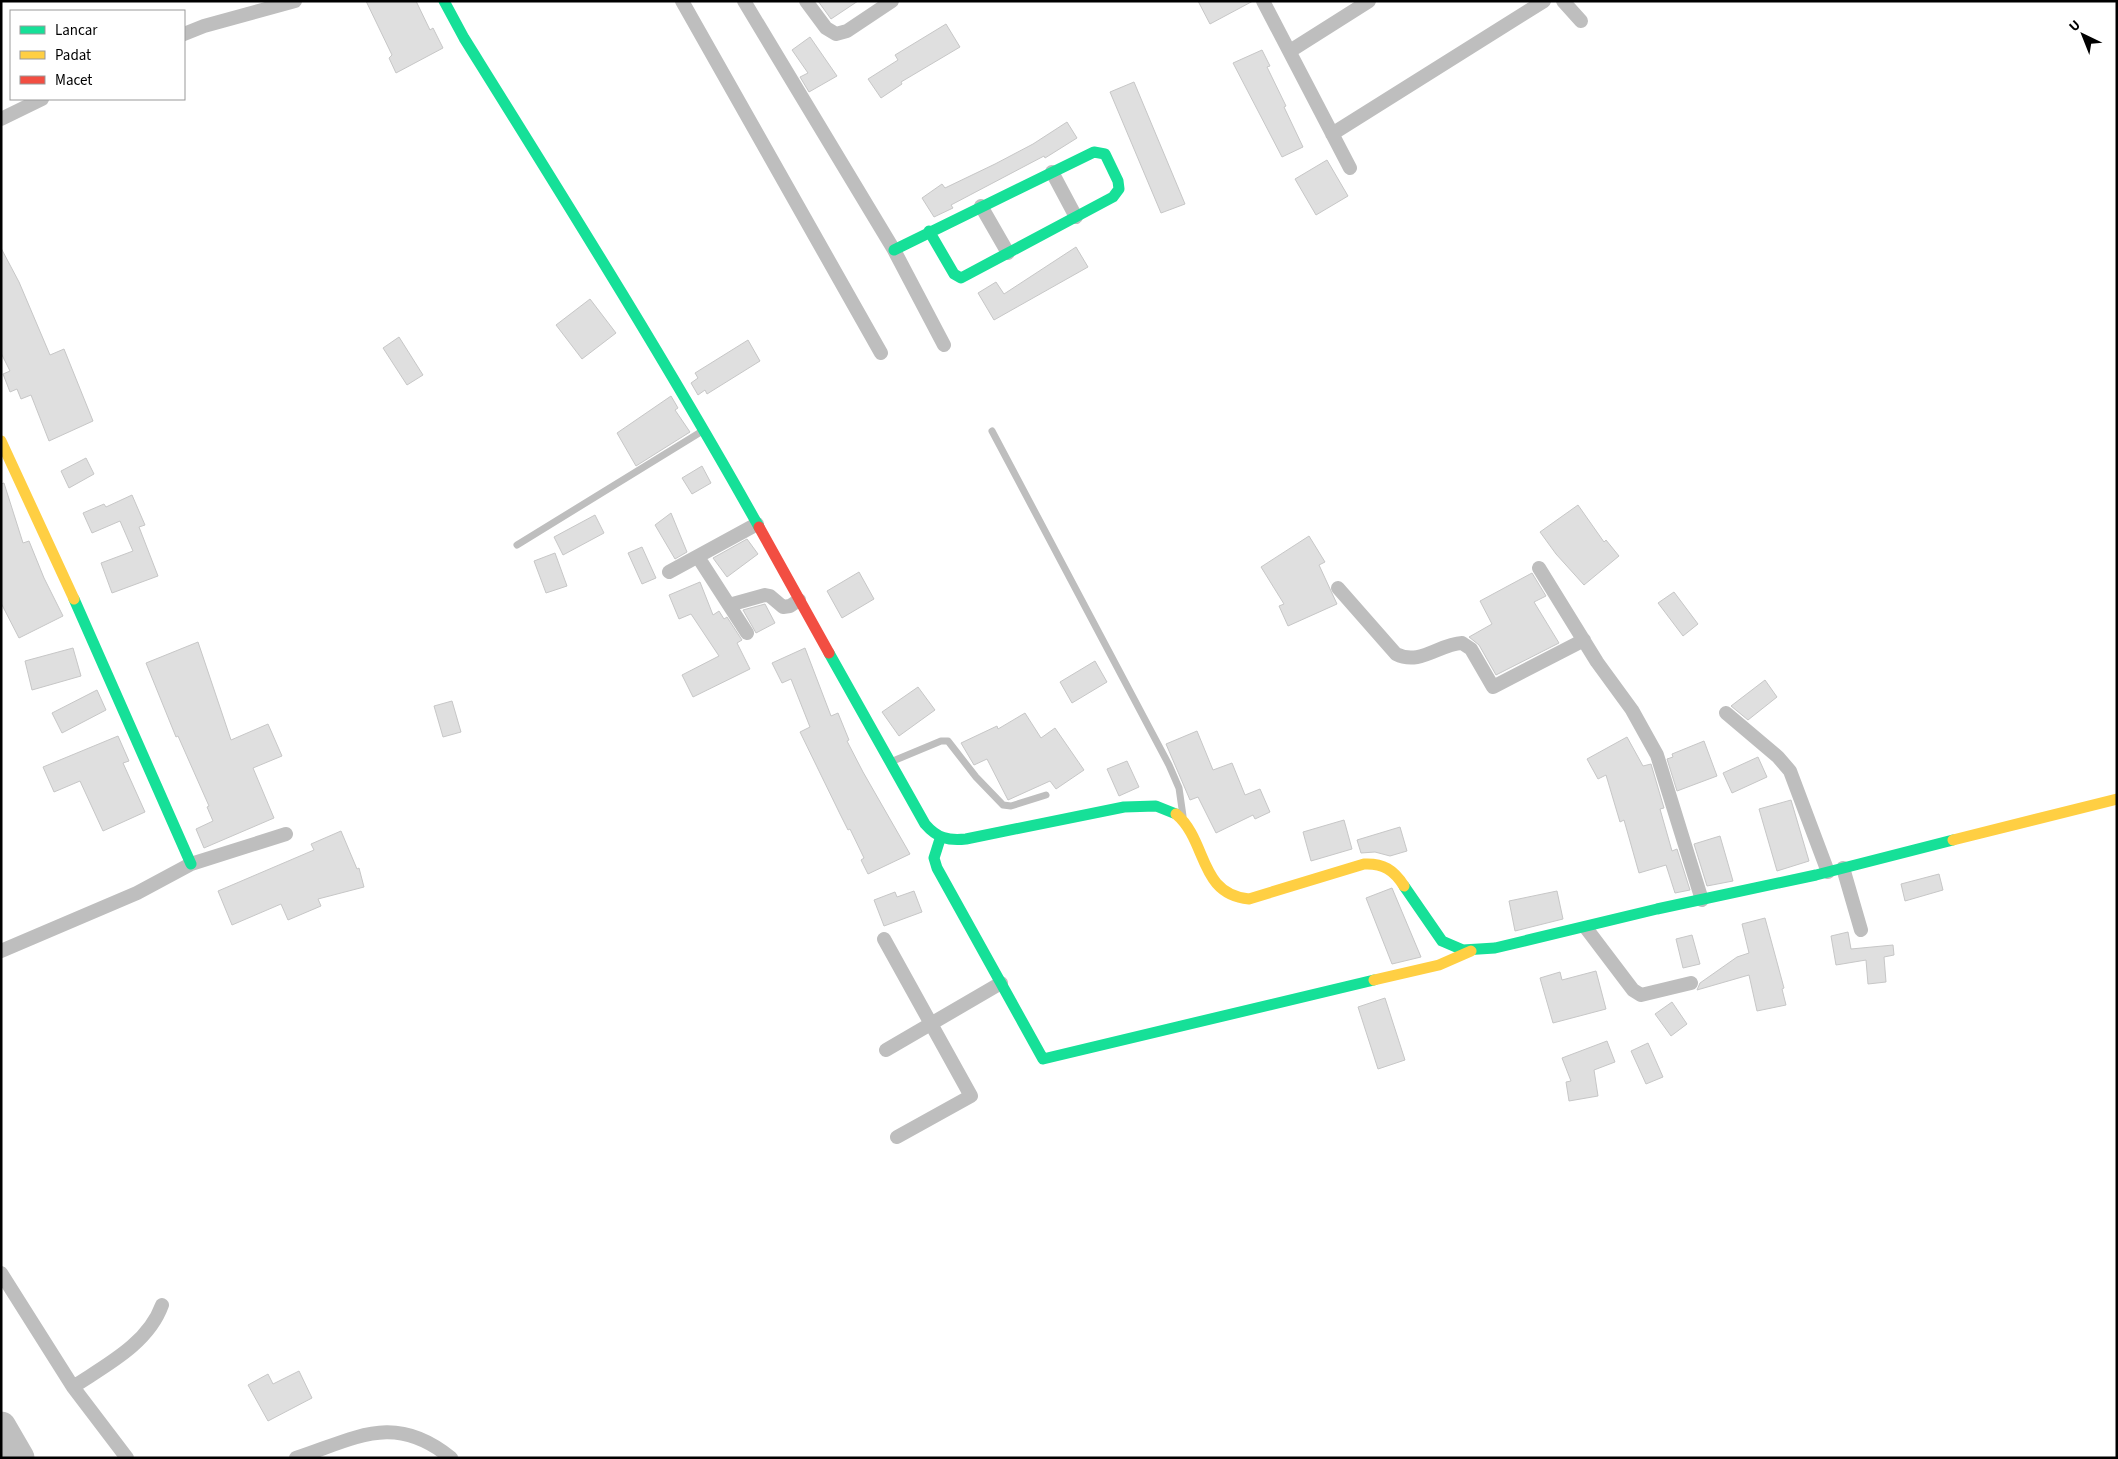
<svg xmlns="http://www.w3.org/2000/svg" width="2118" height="1459" font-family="'Source Sans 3',sans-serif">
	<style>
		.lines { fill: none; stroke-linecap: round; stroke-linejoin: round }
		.river { stroke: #bfbfbf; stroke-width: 31 }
		.building { fill: #dfdfdf; stroke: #c7c7c7 }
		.lane { stroke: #bebebe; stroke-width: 7 }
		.street { stroke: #bebebe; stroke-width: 14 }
		.fast { stroke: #16e098; stroke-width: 11 }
		.slow { stroke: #ffcf43; stroke-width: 11 }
		.jam { stroke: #f24e42; stroke-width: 11 }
	</style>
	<rect width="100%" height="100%" fill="#fff"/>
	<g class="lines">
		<path class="river" d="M1 1427 19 1458"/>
	</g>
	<path class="building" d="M366 1H416L430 30 433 28 443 48 396 73 389 58 392 55Z
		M818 1H858L831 19Z
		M1198 1H1253L1210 24Z
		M946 24 960 47 901 82 902 84 881 98 868 79 898 60 895 55Z
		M810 37 837 76 809 92 800 77 808 73 792 50Z
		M1262 50 1270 66 1267 67 1286 106 1284 107 1303 147 1282 157 1233 63Z
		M1134 82 1185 204 1161 213 1110 92Z
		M1067 122 1077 138 1045 158 1044 156 951 205 953 208 934 217 922 198 942 184 945 188 995 164 1033 144Z
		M1327 160 1348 196 1316 215 1295 179Z
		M1076 247 1088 267 994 320 978 293 996 282 1004 294Z
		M1 248 19 282 50 355 64 349 93 421 49 441 31 395 21 399 17 389 10 392 3 374 10 371 1 353Z
		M590 299 616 333 582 359 556 325Z
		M399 337 423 375 407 385 383 348Z
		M748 340 760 361 707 394 705 390 698 395 691 383 698 378 695 373Z
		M671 396 678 408 675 410 690 432 636 466 617 433Z
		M86 458 94 474 69 488 61 471Z
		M702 466 711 483 692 494 682 478Z
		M4 483 23 543 29 541 44 578 63 616 19 638 1 603V484Z
		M132 495 145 525 139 527 158 576 112 593 101 563 133 551 120 521 92 533 83 513 104 504 106 507Z
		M1578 505 1604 542 1606 540 1619 556 1584 585 1556 554 1540 532Z
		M671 513 687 552 675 559 655 525Z
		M595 515 604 533 563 555 554 537Z
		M1309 536 1325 562 1319 565 1337 604 1288 626 1279 606 1284 604 1261 567Z
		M747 539 758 554 727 577 713 558Z
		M642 547 656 578 642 584 628 553Z
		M555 553 567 586 546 593 534 561Z
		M859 572 874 599 842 618 827 591Z
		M1532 573 1546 596 1534 602 1559 643 1496 675 1479 645 1469 637 1492 624 1480 601Z
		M700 582 713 615 719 611 724 619 727 617 742 640 737 643 750 669 693 697 682 675 719 656 691 614 679 619 669 595Z
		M1674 592 1698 624 1683 636 1658 603Z
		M765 604 775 623 756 633 743 610Z
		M198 642 231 740 268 724 282 756 253 768 274 818 204 848 196 829 213 821 207 807 209 806 178 736 176 737 146 663Z
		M73 648 81 676 32 690 25 661Z
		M805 648 831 716 838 713 849 740 847 741 863 772 910 854 868 874 861 860 864 858 850 829 848 830 840 814 800 732 810 727 791 679 782 683 772 663Z
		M1095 661 1107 682 1072 703 1060 682Z
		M1765 680 1777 697 1748 720 1731 706Z
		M918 687 935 710 899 736 882 712Z
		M97 690 106 710 62 733 52 713Z
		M452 701 461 732 443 737 434 706Z
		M1025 713 1041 738 1055 728 1084 770 1056 789 1050 781 1008 800 987 759 974 765 961 743 997 726 998 729Z
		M1197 731 1213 770 1232 763 1245 795 1260 789 1270 812 1255 819 1253 815 1216 833 1198 797 1190 800 1166 744Z
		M118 736 129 761 123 763 145 812 103 831 80 781 54 792 43 767Z
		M1627 737 1643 766 1651 764 1664 808 1660 809 1672 851 1677 849 1690 890 1675 893 1666 865 1639 873 1624 820 1620 822 1606 775 1598 779 1587 759Z
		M1704 741 1717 776 1677 791 1667 759 1673 757 1672 754Z
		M1758 757 1767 777 1732 793 1723 773Z
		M1127 761 1139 787 1119 796 1107 769Z
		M1791 800 1809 861 1777 871 1759 809Z
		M1344 820 1352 849 1311 861 1303 832Z
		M1400 827 1407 851 1390 856 1375 852 1361 853 1357 840Z
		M341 831 357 869 359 868 364 887 318 899 321 906 288 920 281 904 232 925 218 891 314 850 311 844Z
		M1720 836 1733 881 1707 886 1694 844Z
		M1939 874 1943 890 1905 901 1901 884Z
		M1392 888 1421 957 1392 964 1366 898Z
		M914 891 922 912 884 926 874 900 895 892 897 897Z
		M1557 891 1563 919 1515 931 1509 901Z
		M1765 918 1784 988 1782 989 1786 1005 1757 1011 1749 975 1697 990 1700 983 1737 957 1749 953 1742 924Z
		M1848 932 1851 949 1893 945 1894 955 1884 957 1886 982 1868 984 1866 960 1836 965 1831 936Z
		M1692 935 1700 964 1683 968 1676 939Z
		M1596 971 1606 1009 1553 1023 1540 978 1560 972 1562 980Z
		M1385 998 1405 1060 1378 1069 1358 1007Z
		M1672 1002 1687 1024 1671 1036 1655 1014Z
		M1607 1041 1615 1062 1594 1070 1598 1096 1569 1101 1566 1082 1571 1081 1562 1058Z
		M1648 1043 1663 1077 1646 1084 1631 1051Z
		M299 1371 312 1398 268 1421 248 1385 268 1374 273 1384Z"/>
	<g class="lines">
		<path class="lane" d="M992 431 1169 765 1179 788 1183 816
			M517 545 704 430
			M893 761 941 741H948L976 777 1003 805 1011 806 1046 795"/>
		<path class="street" d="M682 1 881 353
			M744 1 894 250 944 345
			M806 1 826 28 836 34 847 31 892 1
			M1263 1 1350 168
			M1563 1 1581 21
			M184 34 204 26 295 1
			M1290 51 1369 1
			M1 119 42 99
			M1332 134 1544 1
			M1052 172 1076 217
			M981 206 1008 253
			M698 557 747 633
			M1539 568 1597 662 1632 710 1657 755 1702 900
			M669 572 757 524
			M1338 588 1396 654C1420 666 1439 644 1462 643L1471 649 1493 687 1584 640
			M729 605 765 595 770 596 783 607 790 606 799 600
			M1726 713 1778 757 1790 771 1828 872
			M1843 868 1861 930
			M1586 928 1633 990 1641 995 1691 983
			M884 939 971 1096 897 1137
			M1 951 137 893 191 864 286 834
			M886 1050 1001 983
			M1 1273 73 1387 127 1458
			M73 1387C106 1365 148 1344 162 1305
			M296 1458C357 1438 394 1412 451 1458"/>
		<path class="fast" d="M444 1 464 38C565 200 666 361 759 527
			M894 250 1094 152 1105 154 1118 181 1119 189 1113 197 961 278 954 274 929 231
			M74 599 191 864
			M829 653 925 824C937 838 948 841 966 839L1124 807 1156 806 1176 814
			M940 839 934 858 937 868 1043 1059 1374 980
			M1404 886 1442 941 1463 950 1495 948 1657 909 1816 875 1953 840"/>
		<path class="slow" d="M1 441 74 599
			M1176 814C1208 841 1198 894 1249 899L1364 864C1383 863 1394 870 1404 886
			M1953 840 2117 799
			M1374 980 1439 965 1471 951"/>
		<path class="jam" d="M759 527 829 653"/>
	</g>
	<rect width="2118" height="1459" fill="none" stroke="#000000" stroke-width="5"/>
	<rect x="10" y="10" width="175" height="90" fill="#ffffff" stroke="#999999"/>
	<rect x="20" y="26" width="25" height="8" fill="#16e098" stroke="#999999"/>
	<text x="55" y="35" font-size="15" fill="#000000">Lancar</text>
	<rect x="20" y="51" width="25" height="8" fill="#ffcf43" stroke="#999999"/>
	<text x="55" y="60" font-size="15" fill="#000000">Padat</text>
	<rect x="20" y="76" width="25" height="8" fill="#f24e42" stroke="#999999"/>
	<text x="55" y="85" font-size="15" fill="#000000">Macet</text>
	<g transform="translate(2083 35) rotate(317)" stroke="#ffffff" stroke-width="4" paint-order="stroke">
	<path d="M0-4L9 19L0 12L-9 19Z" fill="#000000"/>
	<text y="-8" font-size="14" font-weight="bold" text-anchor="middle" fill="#000000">U</text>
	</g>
</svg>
